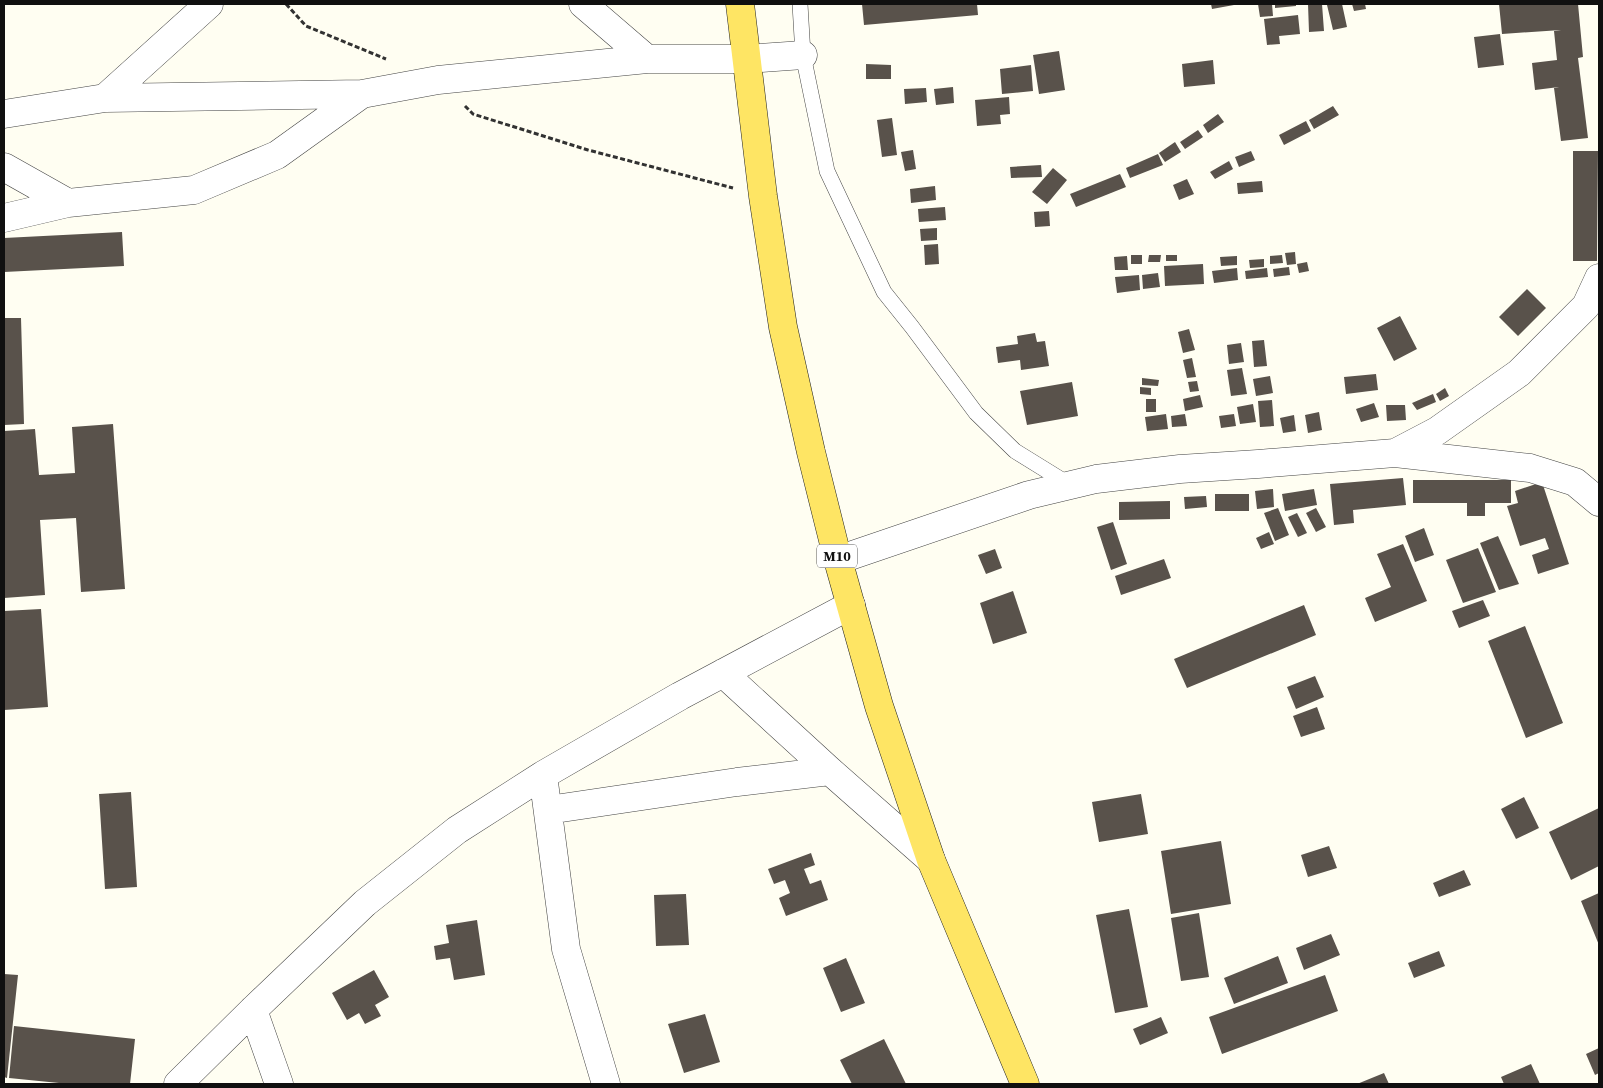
<svg xmlns="http://www.w3.org/2000/svg" width="1603" height="1088" font-family="'Source Serif 4',serif">
	<style>
		.building { fill: #59524b }
		.lines { fill: none; stroke-linecap: round; stroke-linejoin: round }
		.service-casing { stroke: #434343; stroke-width: 16 }
		.minor-casing { stroke: #434343; stroke-width: 29 }
		.primary-casing { stroke: #212121; stroke-width: 29 }
		.path { stroke: #323232; stroke-width: 3; stroke-dasharray: 5 2.5; stroke-linecap: butt }
		.service { stroke: #fff; stroke-width: 15 }
		.minor { stroke: #fff; stroke-width: 28 }
		.primary { stroke: #fee564; stroke-width: 28 }
		.labels { text-anchor: middle; dominant-baseline: central; stroke-width: 5; stroke-linejoin: round; paint-order: stroke }
		.shield { fill: #fff; stroke: #585858; stroke-width: 1 }
		.shield-label { font-size: 14px; font-weight: bold; fill: #101010 }
	</style>
	<rect width="100%" height="100%" fill="#fffef2"/>
	<path class="building" d="M862 4H977L978 15 864 25Z
		M1211 4H1233L1234 5 1212 9Z
		M1258 4H1272L1273 16 1260 17Z
		M1275 4H1296V6L1275 8Z
		M1308 4H1322L1324 31 1309 32Z
		M1336 4H1342L1347 27 1333 30 1327 5Z
		M1352 4H1365L1366 9 1354 11Z
		M1499 4H1578L1583 57 1578 58 1588 138 1561 141 1554 88 1559 87 1535 90 1532 63 1557 60 1554 31 1561 30 1502 34Z
		M1298 15 1300 34 1279 36 1280 44 1267 45 1264 19Z
		M1500 34 1504 65 1478 68 1474 37Z
		M1059 51 1065 90 1039 94 1033 55Z
		M1213 60 1215 84 1184 87 1182 64Z
		M866 64 891 65V79H866Z
		M1031 65 1033 91 1002 94 1000 69Z
		M953 87 954 103 936 105 934 89Z
		M926 88 927 102 905 104 904 89Z
		M1009 97 1010 114 1000 115 1001 124 977 126 975 100Z
		M1333 106 1339 115 1314 129 1309 120Z
		M1218 114 1224 122 1208 133 1203 125Z
		M892 118 897 155 882 157 877 120Z
		M1306 121 1311 131 1284 145 1279 135Z
		M1198 130 1203 137 1185 149 1180 142Z
		M1175 142 1181 152 1165 162 1159 153Z
		M913 150 916 169 905 171 901 152Z
		M1251 151 1255 160 1239 167 1235 157Z
		M1573 151H1598L1597 261H1573Z
		M1158 154 1163 165 1130 178 1126 168Z
		M1229 161 1233 169 1215 179 1210 172Z
		M1041 165 1042 177 1011 178 1010 167Z
		M1053 168 1067 180 1047 204 1032 192Z
		M1120 174 1126 187 1076 207 1070 194Z
		M1187 179 1194 194 1179 200 1173 185Z
		M1262 181 1263 192 1238 194 1237 183Z
		M935 186 936 200 911 203 910 189Z
		M945 207 946 220 919 222 918 209Z
		M1049 211 1050 226 1035 227 1034 212Z
		M937 228V240L921 241 920 229Z
		M122 232 124 266 4 272V238Z
		M938 244 939 264 925 265 924 245Z
		M1295 252 1296 264 1287 265 1285 253Z
		M1131 255H1142V264H1131Z
		M1149 255H1161L1160 262H1148Z
		M1166 255H1177V261H1166Z
		M1282 255 1283 263 1270 264V256Z
		M1127 256 1128 270H1115L1114 257Z
		M1237 256V265L1221 266 1220 257Z
		M1264 259V267L1250 268 1249 260Z
		M1307 262 1309 271 1299 273 1297 264Z
		M1203 264 1204 284 1165 286 1164 266Z
		M1289 267 1290 275 1274 277 1273 269Z
		M1237 268 1238 280 1214 283 1212 271Z
		M1267 268 1268 277 1246 279 1245 271Z
		M1158 273 1160 287 1143 289 1142 275Z
		M1139 275 1140 290 1117 293 1115 277Z
		M1527 289 1546 308 1518 336 1499 317Z
		M1400 316 1417 349 1394 361 1377 328Z
		M4 318H21L24 424 4 425Z
		M1189 329 1195 350 1183 353 1178 332Z
		M1035 333 1037 342 1045 341 1049 366 1021 370 1020 360 998 363 996 347 1018 344 1017 336Z
		M1264 340 1267 366 1254 367 1252 341Z
		M1241 343 1244 362 1229 364 1227 345Z
		M1192 358 1196 377 1187 378 1183 360Z
		M1242 368 1247 394 1231 396 1227 370Z
		M1376 374 1378 390 1346 394 1344 377Z
		M1270 376 1273 393 1256 396 1253 379Z
		M1142 378 1159 380 1158 386 1142 385Z
		M1197 381 1199 391 1190 392 1188 382Z
		M1072 382 1078 416 1027 425 1020 391Z
		M1140 387 1151 388V395L1140 394Z
		M1445 388 1449 396 1440 401 1436 394Z
		M1433 394 1436 402 1417 410 1412 403Z
		M1200 395 1203 407 1185 411 1183 399Z
		M1146 399H1156V412H1146Z
		M1272 400 1274 426 1260 427 1258 401Z
		M1374 403 1379 417 1361 422 1356 409Z
		M1253 404 1256 422 1240 424 1237 407Z
		M1386 405H1405L1406 420 1387 421Z
		M1319 412 1322 430 1308 433 1305 415Z
		M1166 414 1168 429 1147 431 1145 417Z
		M1185 414 1187 426 1172 427 1171 416Z
		M1234 414 1236 426 1221 428 1219 416Z
		M1294 415 1296 431 1283 433 1280 418Z
		M113 424 125 589 81 592 76 518 40 520 45 595 4 598V431L35 429 39 475 75 473 72 427Z
		M1403 478 1406 505 1353 510 1354 523 1334 525 1330 484Z
		M1413 480H1511V503H1485V516H1467V503H1413Z
		M1542 482 1569 564 1538 574 1532 555 1549 549 1545 538 1520 546 1507 506 1518 503 1515 491Z
		M1273 489 1274 507 1257 509 1255 491Z
		M1314 489 1317 505 1285 511 1282 494Z
		M1215 494H1249V511H1215Z
		M1206 496 1207 507 1185 509 1184 497Z
		M1170 501V519L1119 520V502Z
		M1278 508 1289 535 1275 541 1264 513Z
		M1316 508 1326 527 1316 532 1306 513Z
		M1297 513 1307 533 1298 537 1288 517Z
		M1113 522 1127 564 1111 570 1097 527Z
		M1424 528 1434 555 1415 562 1405 536Z
		M1269 532 1274 544 1261 549 1256 538Z
		M1498 536 1519 584 1499 590 1480 543Z
		M1403 544 1427 601 1375 622 1365 598 1391 587 1377 554Z
		M1478 548 1496 592 1463 603 1446 560Z
		M995 549 1002 568 986 574 978 555Z
		M1164 559 1171 578 1121 595 1115 576Z
		M1013 591 1027 633 993 644 980 603Z
		M1483 600 1490 616 1459 628 1452 611Z
		M1304 605 1316 635 1187 688 1174 659Z
		M41 609 48 707 4 710V611Z
		M1525 626 1563 723 1526 738 1488 641Z
		M1315 676 1324 697 1296 709 1287 687Z
		M1317 707 1325 729 1301 737 1293 716Z
		M131 792 137 887 105 889 99 794Z
		M1141 794 1148 834 1099 842 1092 802Z
		M1524 797 1539 828 1516 839 1501 809Z
		M1599 808V866L1571 880 1549 832Z
		M1221 841 1231 904 1171 914 1161 851Z
		M1329 846 1337 868 1308 877 1301 855Z
		M811 853 815 865 804 869 810 884 821 880 828 900 786 916 779 898 790 893 785 880 774 884 768 869Z
		M1464 870 1471 885 1439 897 1433 883Z
		M1599 893V945L1581 901Z
		M686 894 689 945 656 946 654 895Z
		M1129 909 1148 1007 1115 1013 1096 915Z
		M1199 913 1209 977 1181 981 1171 918Z
		M477 920 485 975 454 980 450 958 436 960 434 946 449 943 446 925Z
		M1331 934 1340 955 1304 970 1296 948Z
		M1439 951 1445 966 1414 978 1408 963Z
		M1278 956 1288 983 1234 1004 1224 978Z
		M846 958 865 1003 841 1012 823 968Z
		M374 970 389 997 375 1005 381 1016 365 1024 359 1013 347 1020 332 993Z
		M4 974 18 975 7 1078 4 1077Z
		M1325 975 1338 1011 1222 1054 1209 1017Z
		M705 1014 720 1062 684 1073 668 1024Z
		M1161 1017 1168 1033 1140 1045 1133 1029Z
		M14 1026 135 1039 130 1084H69L9 1078Z
		M884 1039 906 1084H852L840 1060Z
		M1599 1048V1073L1595 1075 1586 1054Z
		M1531 1064 1540 1084H1504L1501 1077Z
		M1384 1073 1389 1084H1357Z"/>
	<g class="lines">
		<defs>
			<path id="service" d="M800 4 803 55 827 171 884 292 912 327 976 413 1015 451 1070 485"/>
			<path id="minor" d="M583 4 647 59
				M105 98 362 94
				M4 114 105 98 209 4
				M4 167 68 203
				M4 218 68 203 194 190 277 155 362 94 438 80 647 59H746L803 55
				M1395 453 1530 468 1575 482 1599 502
				M838 560 1029 495 1096 479 1180 469 1258 464 1395 453 1437 431 1519 373 1586 306 1599 278
				M723 673 830 771 931 860
				M543 775 566 949 606 1084
				M548 810 737 782 830 771
				M253 1010 279 1084
				M178 1084 253 1010 365 903 457 830 543 775 680 696 851 605"/>
			<path id="primary" d="M740 4 763 196 783 327 811 452 838 560 879 706 931 860 1025 1084"/>
		</defs>
		<use href="#service" class="service-casing"/>
		<use href="#minor" class="minor-casing"/>
		<use href="#primary" class="primary-casing"/>
		<path class="path" d="M286 4 306 26 386 59
			M465 106 473 114 588 150 733 188"/>
		<use href="#service" class="service"/>
		<use href="#minor" class="minor"/>
		<use href="#primary" class="primary"/>
	</g>
	<g class="labels">
		<rect class="shield" x="817" y="544.5" width="40" height="23" rx="4"/>
		<g class="shield-label">
			<text x="837" y="556">M10</text>
		</g>
	</g>
	<rect width="1603" height="1088" fill="none" stroke="#101010" stroke-width="10"/>
</svg>
